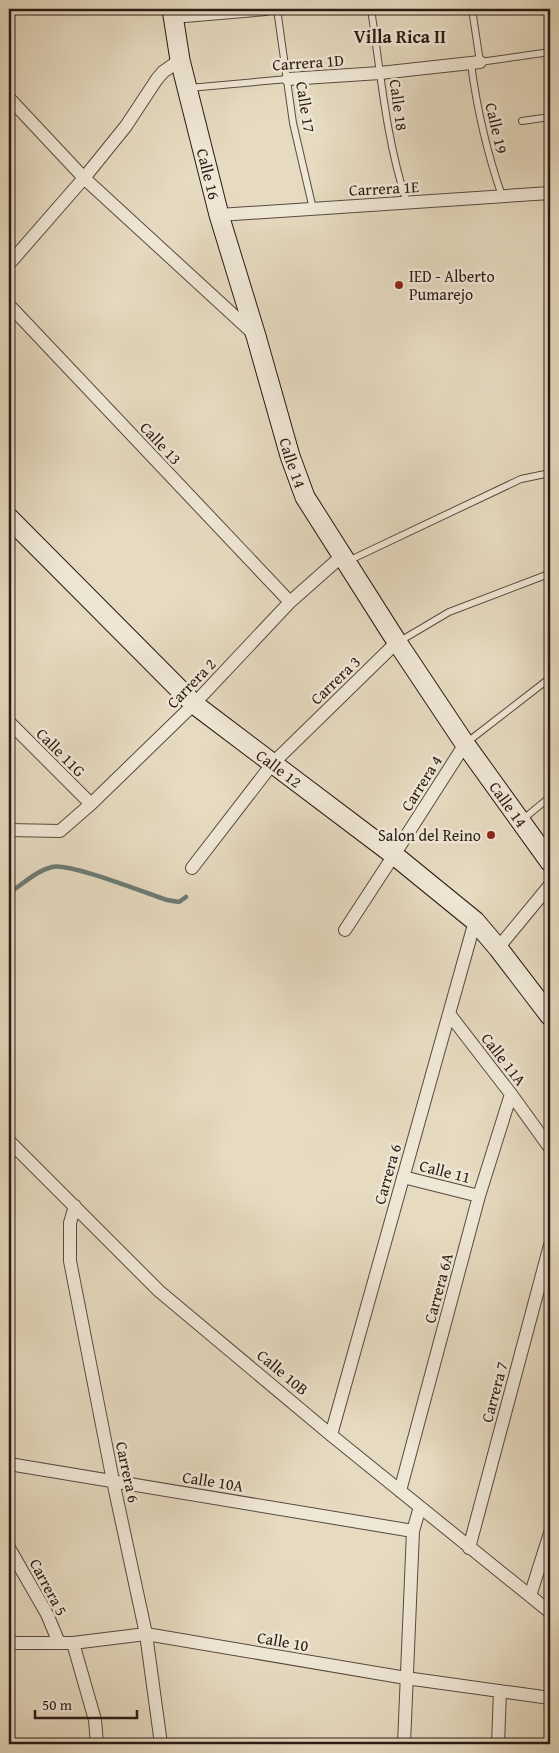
<svg xmlns="http://www.w3.org/2000/svg" width="559" height="1753" font-family="'Gentium Book Plus',serif">
	<style>
		.lines { fill: none; stroke-linecap: round; stroke-linejoin: round }
		.stream { stroke: #6b7b73; stroke-width: 4.5 }
		.lane-casing { stroke: #594a3f; stroke-width: 8 }
		.street-casing { stroke: #594a3f; stroke-width: 14 }
		.secondary-casing { stroke: #2a1a14; stroke-width: 21 }
		.lane { stroke: #efe7d6; stroke-width: 6 }
		.street { stroke: #efe7d6; stroke-width: 12 }
		.secondary { stroke: #efe7d6; stroke-width: 19 }
		.poi-dot { fill: #8f2418; stroke: #efe7d6; stroke-width: 2 }
		.labels { text-anchor: middle; dominant-baseline: central; stroke-width: 5; stroke-linejoin: round; paint-order: stroke }
		.street-label { font-size: 16px; fill: #2a1a14; stroke: #efe7d6 }
		.poi-label { font-size: 16px; fill: #2a1a14; stroke: #efe7d6; text-anchor: start }
		.neighbourhood-label { font-size: 18px; font-weight: bold; fill: #2a1a14; stroke: #efe7d6 }
	</style>
	<rect width="100%" height="100%" fill="#e6dac0"/>
	<filter id="stains"><feTurbulence type="fractalNoise" baseFrequency=".004" numOctaves="4"/><feColorMatrix values="0 0 0 0 .2 0 0 0 0 .09 0 0 0 0 .02 0 0 0 .5 -.17"/></filter>
	<radialGradient id="worn" r=".72"><stop offset=".6" stop-color="#630" stop-opacity="0"/><stop offset="1" stop-color="#630" stop-opacity=".3"/></radialGradient>
	<g class="lines">
		<path class="stream" d="M9 893C23 884 36 871 52 867 68 862 146 893 167 900L179 902 186 897"/>
		<defs>
			<path id="lane" d="M277 9 293 123 313 209
				M371 9C381 75 386 140 407 203
				M472 9 480 62 550 52
				M471 64C477 109 487 153 502 196
				M189 88 288 79
				M522 121 550 117
				M348 561 521 479 550 473
				M400 641 449 612 546 575
				M466 743 550 678
				M522 820 550 797"/>
			<path id="street" d="M173 17 266 9
				M288 79 380 73 480 62
				M9 98 84 178 254 334
				M219 215 550 193
				M9 264 84 178 126 126 157 79 163 72 180 60
				M9 305 290 602
				M9 722 91 804
				M9 830 60 831 91 804 194 704 290 602 343 555
				M192 868 273 763 397 642
				M345 930 394 855 465 744
				M498 948 550 885
				M450 1015 511 1094 550 1148
				M9 1141 159 1291 331 1435 550 1612
				M403 1177 479 1196
				M75 1206 70 1223V1261L113 1481 146 1634 161 1744
				M331 1435 475 921
				M9 1464 413 1531
				M400 1491 479 1196 511 1094
				M9 1548 47 1614 59 1643
				M469 1548 550 1245
				M530 1596 550 1533
				M9 1643H73L146 1634 406 1678 550 1698
				M73 1643 95 1720 97 1744
				M404 1744 413 1531 420 1507
				M498 1744 500 1691"/>
			<g id="secondary">
				<path id="s1" d="M172 9 180 60 219 215 256 336 290 456 305 497 397 642 465 744 550 862"/>
				<path id="s2" d="M9 518 194 704 394 855 475 921 498 948 550 1016"/>
			</g>
		</defs>
		<use href="#lane" class="lane-casing"/>
		<use href="#street" class="street-casing"/>
		<use href="#secondary" class="secondary-casing"/>
		<use href="#lane" class="lane"/>
		<use href="#street" class="street"/>
		<use href="#secondary" class="secondary"/>
	</g>
	<g class="poi-dot">
		<circle cx="399" cy="285" r="5"/>
		<circle cx="491" cy="835" r="5"/>
	</g>
	<g class="labels">
		<g class="street-label">
			<text transform="translate(308 62) rotate(-4)">Carrera 1D</text>
			<text transform="translate(399 105) rotate(82)">Calle 18</text>
			<text transform="translate(306 107) rotate(81)">Calle 17</text>
			<text transform="translate(497 128) rotate(77)">Calle 19</text>
			<text stroke="none"><textPath href="#s1" startOffset="169">Calle 16</textPath></text>
			<text transform="translate(384 188) rotate(-3)">Carrera 1E</text>
			<text transform="translate(161 443) rotate(47)">Calle 13</text>
			<text stroke="none"><textPath href="#s1" startOffset="470">Calle 14</textPath></text>
			<text transform="translate(335 680) rotate(-44)">Carrera 3</text>
			<text transform="translate(191 683) rotate(-46)">Carrera 2</text>
			<text transform="translate(61 752) rotate(45)">Calle 11G</text>
			<text stroke="none"><textPath href="#s2" startOffset="369">Calle 12</textPath></text>
			<text transform="translate(421 783) rotate(-58)">Carrera 4</text>
			<text stroke="none"><textPath href="#s1" startOffset="875">Calle 14</textPath></text>
			<text transform="translate(504 1059) rotate(52)">Calle 11A</text>
			<text transform="translate(445 1171) rotate(14)">Calle 11</text>
			<text transform="translate(387 1174) rotate(-74)">Carrera 6</text>
			<text transform="translate(438 1288) rotate(-75)">Carrera 6A</text>
			<text transform="translate(283 1372) rotate(40)">Calle 10B</text>
			<text transform="translate(494 1392) rotate(-75)">Carrera 7</text>
			<text transform="translate(128 1472) rotate(78)">Carrera 6</text>
			<text transform="translate(213 1481) rotate(9)">Calle 10A</text>
			<text transform="translate(49 1587) rotate(62)">Carrera 5</text>
			<text transform="translate(283 1641) rotate(10)">Calle 10</text>
		</g>
		<g class="poi-label">
			<text x="409" y="276">IED - Alberto<tspan x="409" dy="18">Pumarejo</tspan></text>
			<text x="481" y="835" text-anchor="end">Salon del Reino</text>
		</g>
		<g class="neighbourhood-label">
			<text x="400" y="36">Villa Rica II</text>
		</g>
	</g>
	<rect width="559" height="1753" fill="none" stroke="#e6dac0" stroke-width="30"/>
	<rect x="10" y="10" width="539" height="1733" fill="none" stroke="#2a1a14" stroke-width="2.5"/>
	<rect x="15" y="15" width="529" height="1723" fill="none" stroke="#2a1a14"/>
	<path d="M35 1710v8h102v-8" fill="none" stroke="#2a1a14" stroke-width="2.5"/>
	<text x="42" y="1710" font-size="15" fill="#2a1a14" stroke="#efe7d6" stroke-width="4" paint-order="stroke">50 m</text>
	<rect width="100%" height="100%" filter="url(#stains)"/>
	<rect width="100%" height="100%" fill="url(#worn)"/>
</svg>
